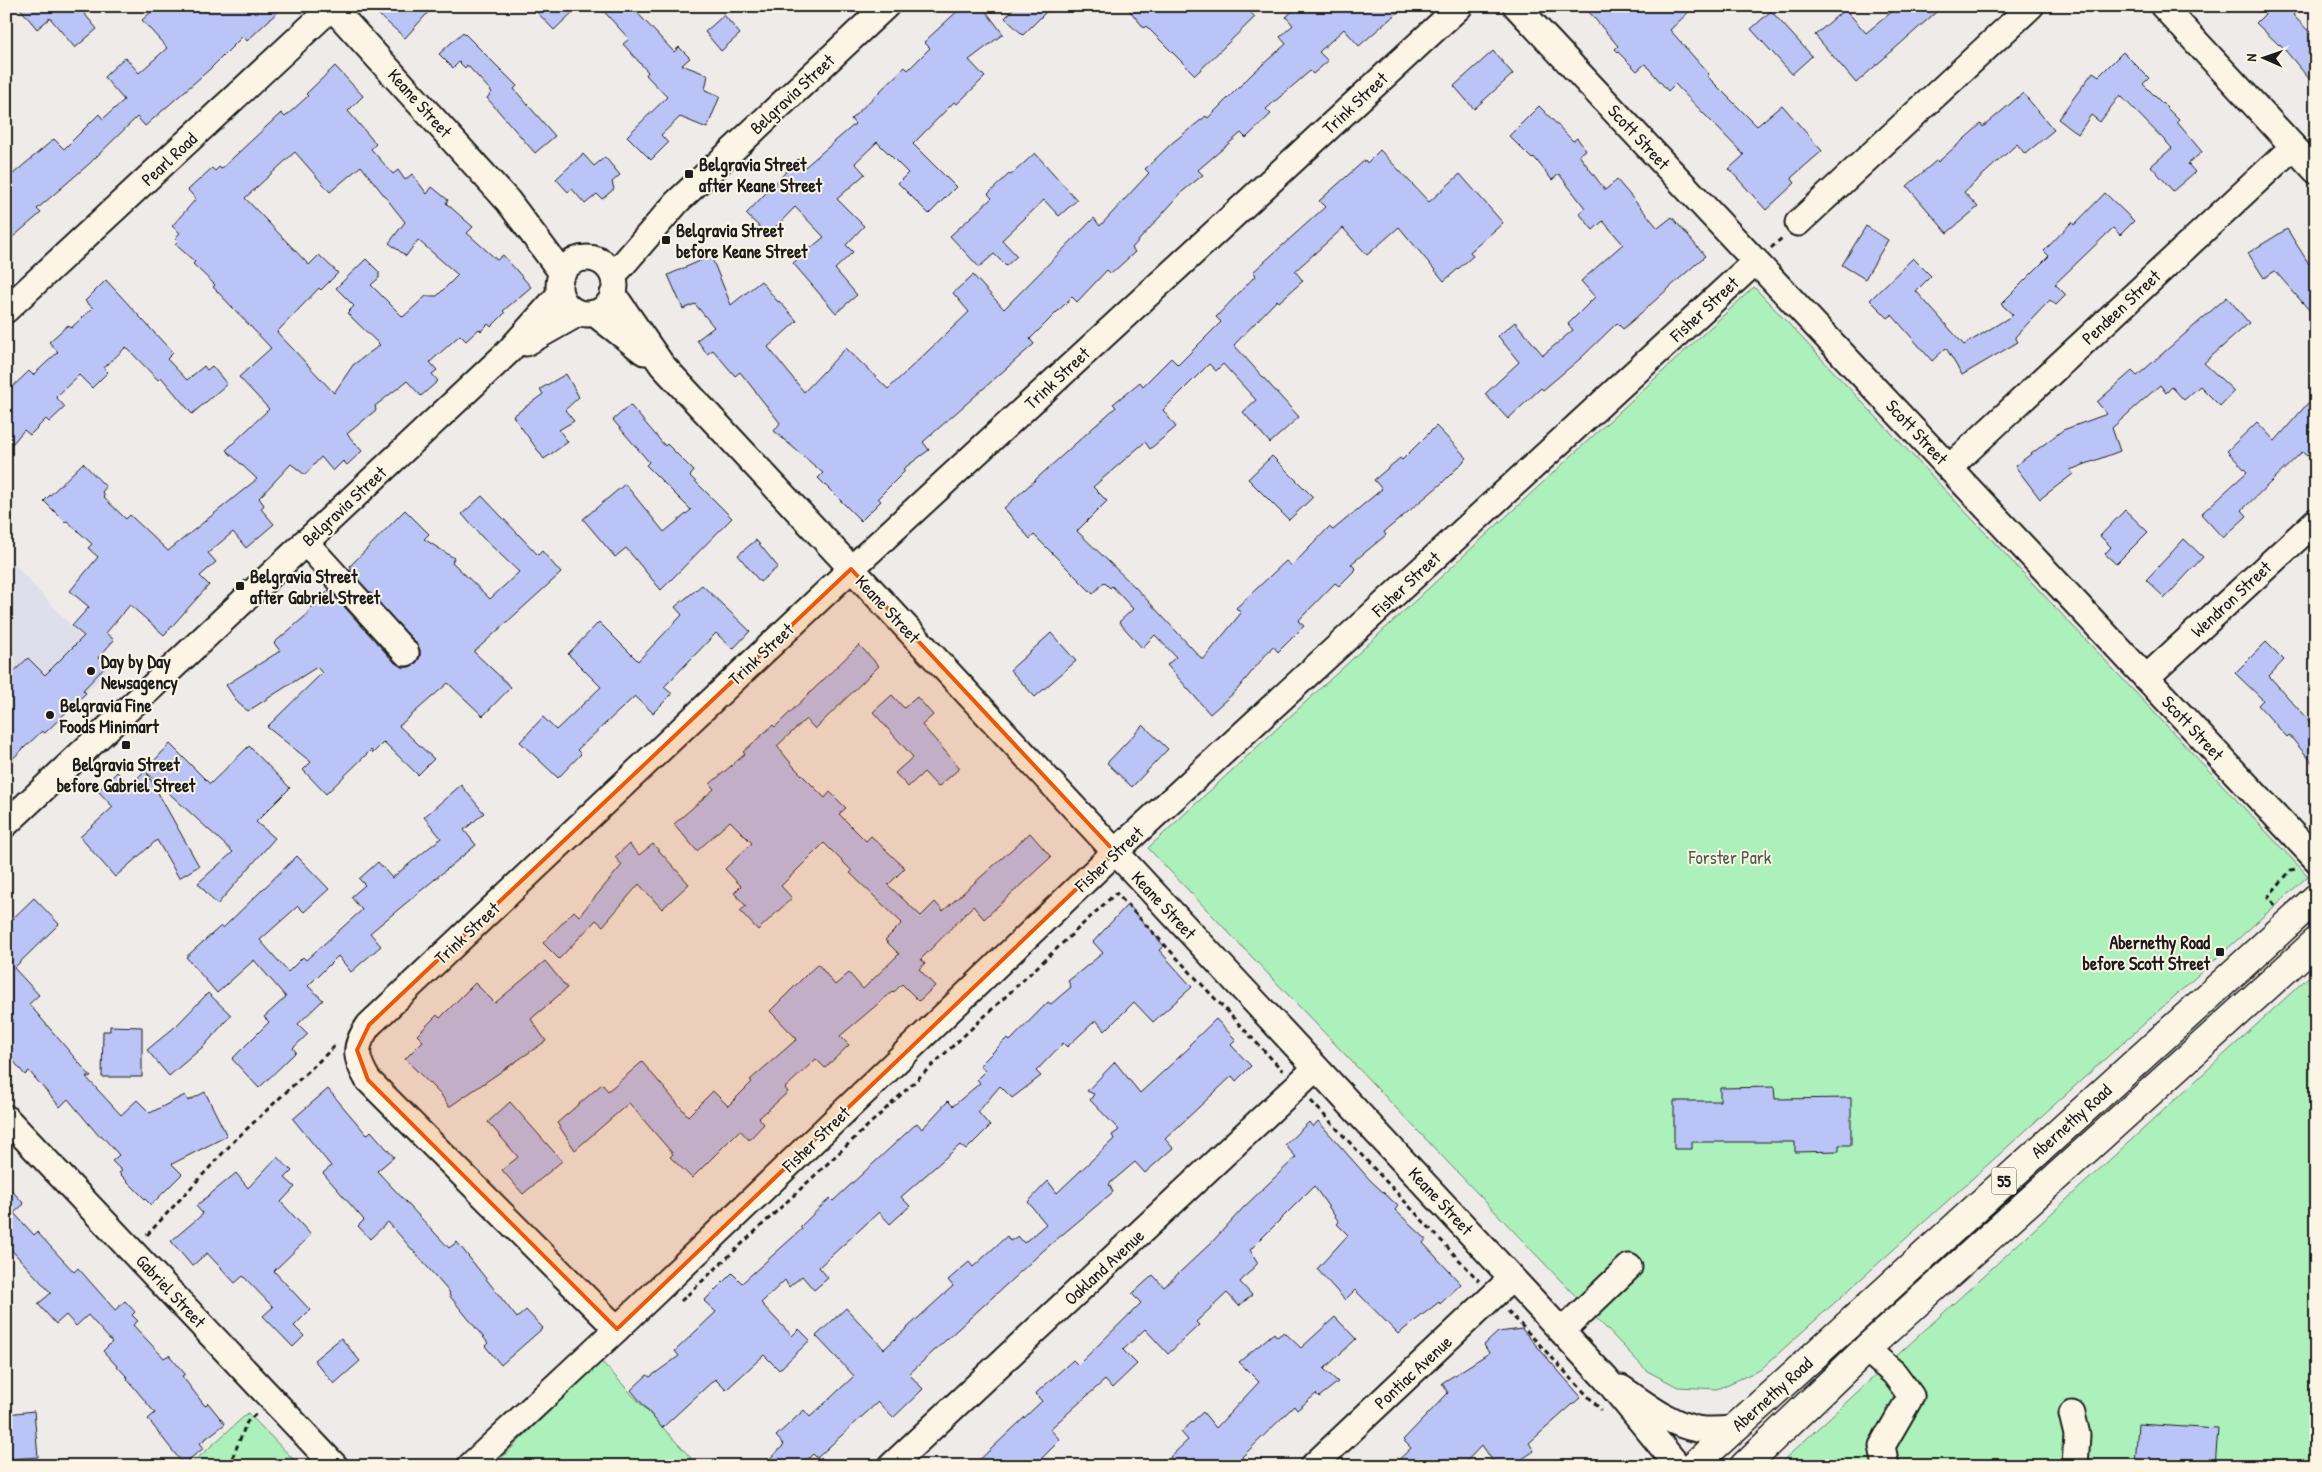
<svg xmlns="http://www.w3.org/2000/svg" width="2322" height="1472" font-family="'Patrick Hand',sans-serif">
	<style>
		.built { fill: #dfdfec }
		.green { fill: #acf0bb; stroke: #64866c }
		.building { fill: #bac4f6; stroke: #1c1c1c; fill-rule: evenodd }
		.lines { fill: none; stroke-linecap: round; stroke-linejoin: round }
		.minor-casing { stroke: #1c1c1c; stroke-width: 29 }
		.major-casing { stroke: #1c1c1c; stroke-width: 31 }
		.path { stroke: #1c1c1c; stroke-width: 3; stroke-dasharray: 5 4; stroke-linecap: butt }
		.minor { stroke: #fcf5e5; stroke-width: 25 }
		.major { stroke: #fcf5e5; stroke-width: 28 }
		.marked { fill: #e8590c; fill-opacity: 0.2; stroke: #e8590c; stroke-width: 4; stroke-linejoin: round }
		.poi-dot { fill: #1c1c1c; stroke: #fcf5e5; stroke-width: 2 }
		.labels { text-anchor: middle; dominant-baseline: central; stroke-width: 4; stroke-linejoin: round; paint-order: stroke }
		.shield { fill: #fcf5e5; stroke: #5f5d58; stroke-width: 1 }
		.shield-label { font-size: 16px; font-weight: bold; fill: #1c1c1c }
		.street-label { font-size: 18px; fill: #1c1c1c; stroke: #fcf5e5 }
		.poi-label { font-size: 18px; font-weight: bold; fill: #1c1c1c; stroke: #fcf5e5; text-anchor: start }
		.park-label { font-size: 18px; fill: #475c4c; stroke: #fcf5e5 }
	</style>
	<rect width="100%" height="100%" fill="#efebe8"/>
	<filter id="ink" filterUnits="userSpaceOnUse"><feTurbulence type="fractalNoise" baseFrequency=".02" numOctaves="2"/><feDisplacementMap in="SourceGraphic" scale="10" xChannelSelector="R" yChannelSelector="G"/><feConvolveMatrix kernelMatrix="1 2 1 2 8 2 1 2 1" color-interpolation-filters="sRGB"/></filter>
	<g filter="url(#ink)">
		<path class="built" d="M15 565 111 669 6 765V573Z"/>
		<path class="green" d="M1754 287 2308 876 1760 1370 1717 1389 1678 1387 1647 1371 1148 848Z
			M2316 970V1466H1777Z
			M601 1361 691 1458 682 1466H493Z
			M248 1413 300 1466H189Z"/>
		<path class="building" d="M18 6H78L97 29 75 48 50 18 37 29Z
			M158 6H284L247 41 243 36 210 69 145 126 137 117 89 164 37 209 41 213 6 243V180L54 139 64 149 99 114 103 119 124 100 104 77 125 57 139 73 167 48 142 20Z
			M369 6H434L405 38Z
			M531 6H579L554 30Z
			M599 6H631L674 52 679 47 690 58 682 65 708 75 705 90 720 96 707 128 680 117 661 135 668 143 651 160 627 136 667 97 646 75 648 72 623 44 629 39Z
			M963 6H982L1003 34 969 60 985 77 957 104 954 102 913 144 956 187 929 214 898 183 908 173 877 142 855 163 865 174 837 199 864 226 846 245 853 252 835 269 857 295 836 313 793 263 824 237 795 207 768 235 746 214 798 159 805 167 855 124 851 119 905 67 908 70 930 48 924 42Z
			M1016 6H1052L1023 35 1005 18Z
			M1126 6H1244L1255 17 1195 75 1146 26 1144 28Z
			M1298 6H1405L1359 46 1344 29 1319 52 1328 61 1313 74 1310 71 1266 109 1271 114 1246 138 1241 133 1198 170 1203 175 1183 191 1132 248 1135 252 1111 274 1107 270 1077 302 1072 297 1030 339 1034 344 923 442 929 450 903 469 905 471 878 498 881 501 861 521 818 478 823 473 774 431 780 423 740 372 735 376 713 350 707 354 697 340 714 327 695 304 683 309 668 275 711 256 731 305 761 281 778 302 779 301 797 321 768 347 804 392 846 348 888 389 969 312 953 293 973 275 1004 309 1094 218 1100 226 1149 173 1145 169 1172 143 1206 116 1208 118 1253 73 1286 44 1280 37 1293 25 1286 17Z
			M1584 6H1695L1670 30 1709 74 1707 76 1757 126 1782 105 1822 151 1791 178 1795 183 1766 210 1729 169 1744 155 1675 84 1668 91 1645 64 1637 71 1615 49 1618 46Z
			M1899 6H1943L1856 83 1815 35 1845 9 1866 33Z
			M2273 6H2301L2293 15 2316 39V87L2280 44 2279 45 2256 23Z
			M1771 11 1812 56 1792 74 1751 29Z
			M724 15 740 34 721 51 705 32Z
			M463 32 517 86 514 89 555 136 535 153 487 98 492 92 467 65 465 68 459 62 453 68 439 54Z
			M1493 51 1513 74 1474 109 1454 86Z
			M2123 52 2149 78 2143 84 2179 120 2177 122 2202 152 2188 164 2195 172 2173 191 2151 166 2172 148 2120 95 2100 122 2091 115 2078 134 2058 119 2093 72 2099 76Z
			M335 66 363 96 348 111 376 144 371 149 393 174 398 170 405 180 412 174 427 194 432 187 448 200 446 203 473 227 467 233 497 260 503 255 531 287 503 311 505 313 491 327 488 324 481 331 479 329 466 341 460 335 430 362 437 370 432 374 438 381 421 396 407 381 375 406 376 410 347 434 362 451 347 465 343 461 333 471 321 457 305 475 291 464 259 498 264 505 261 509 274 524 246 548 233 532 208 553 216 562 200 576 209 585 164 635 130 605 106 633 114 640 98 658 106 666 83 690 86 693 45 733 42 731 6 765V679L28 658 45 675 84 636 72 626 89 607 70 591 98 557 88 548 92 544 67 521 65 522 44 501 83 463 106 487 102 492 105 495 103 497 126 519 130 515 168 551 257 479 226 450 269 409 239 377 271 348 213 287 215 285 193 264 195 262 175 244 178 241 175 238 180 233 172 226 196 199 188 190 212 168 215 171 219 167 221 169 281 113 285 117 308 96 306 94ZM295 152 330 192 361 166 405 222 389 243 406 256 418 240 458 275 437 296H426L403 317 371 285 379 278V272L366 259 336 288 354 306 347 313 380 345 353 365 334 393 277 332 319 288 321 290 338 273 319 255 309 265 245 198Z
			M2023 93 2054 130 2025 154 2017 144 1964 192 1978 207 1947 233 1907 186 1937 160 1938 162 1981 124 1983 127Z
			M1539 106 1573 141 1577 138 1586 150 1579 155 1605 190 1617 180 1658 228 1672 217 1705 256 1623 329 1617 323 1581 358 1543 390 1541 388 1508 419 1485 394 1519 362 1498 336 1515 322 1543 355 1573 330 1568 324 1595 297 1581 281 1623 244 1603 221 1593 230 1579 213 1585 208 1559 174 1552 180 1534 157 1532 159 1509 136Z
			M1380 150 1429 202 1460 174 1503 223 1470 252 1473 256 1444 281 1399 227 1367 255 1343 228 1295 271 1303 281 1279 302 1277 300 1234 345 1299 417 1270 443 1243 412 1256 400 1223 364 1216 371 1209 364 1163 410 1176 427 1150 449 1145 442 1093 487 1107 501 1077 531 1136 588 1203 660 1241 613 1236 608 1286 561 1292 566 1329 527 1333 530 1382 489 1374 480 1400 458 1402 460 1436 426 1467 458 1441 484 1384 532 1386 535 1351 564 1356 569 1339 586 1335 583 1298 621 1304 626 1278 652 1273 646 1236 691 1210 714 1167 665 1176 657 1155 635 1142 648 1119 622 1133 609 1112 586 1110 588 1104 582 1093 594 1034 535 1030 539 1004 508 1116 407 1113 404 1140 382 1143 386 1171 358 1178 365 1221 322 1216 317 1256 275 1253 272 1325 207 1319 201 1365 160 1367 163Z
			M1035 153 1077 200 1059 216 1044 200 1002 240 1017 256 1006 266 994 254 979 267 950 236 992 198 988 194 1009 174 1011 175Z
			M583 154 594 166 605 157 620 175 612 182 614 189 602 199 597 194 585 204 572 189 568 192 556 179Z
			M2105 193 2134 221 2120 235 2113 228 2055 284 2066 295 2056 305 2050 300 2015 337 2018 342 1962 375 1946 348 1932 361 1892 315 1888 318 1870 300 1913 258 1931 276 1916 291 1964 345 2013 315 2001 304 2049 256 2044 251 2072 222 2074 225Z
			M1866 226 1888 240 1865 279 1842 265Z
			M2287 229 2309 264 2316 258V318L2275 271 2264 278 2248 253Z
			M106 280 173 353 167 359 187 380 204 366 207 370 212 366 227 384 192 414 161 377 158 380 126 347 104 368 108 372 92 388 79 375 56 397 65 407 49 422 46 419 30 435 24 430 13 443 6 431V393L29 371 33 375 58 352 49 342 68 325 71 328 93 308 85 301Z
			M2227 297 2249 323 2204 363 2234 391 2220 406 2200 386 2184 400 2172 387 2166 393 2160 385 2112 428 2120 451 2070 470 2073 474 2040 499 2015 466 2063 430 2107 414 2097 402 2132 371 2137 376Z
			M566 374 579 397 565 410 574 421 559 430 568 442 544 459 513 416 543 394 540 389Z
			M2308 403 2316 410V446L2307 456 2302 452 2242 510 2247 516 2223 538 2201 514 2247 472 2227 451 2257 422 2275 441Z
			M630 405 665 446 667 444 694 471 690 476 732 518 661 590 626 548 615 557 583 519 625 484 664 532 691 510 646 465 649 462 613 420Z
			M1272 456 1313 497 1289 520 1248 479Z
			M482 496 538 555 542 551 561 573 474 652 511 687 483 716 448 683 399 726 434 759 418 775 384 742 373 753 371 750 326 794 303 770 311 762 267 727 322 673 317 667 248 711 238 703 226 685 280 651 274 643 309 613 308 611 329 590 395 663 402 667H409L415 664 420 657V650L417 644 350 571 352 569 350 566 405 510 429 534 424 539 454 558 452 562 490 599 519 572 482 537 462 514Z
			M2125 510 2148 532 2116 564 2105 554 2111 547 2100 536Z
			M2184 539 2203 557 2165 598 2146 580Z
			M756 540 778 567 760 582 738 555Z
			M702 585 750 631 733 649 716 633 664 687 672 694 653 713 635 696 577 750 581 754 558 778 520 742 543 717 556 730 601 687 568 654 599 622 638 661 682 615 675 607Z
			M1051 633 1076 661 1035 697 1010 670Z
			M2266 642 2284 660 2269 676 2316 729V767L2289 735 2287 737 2258 705 2263 700 2235 673Z
			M859 645 879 666 815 729 806 719 777 746 794 767 825 798 830 792 846 808 839 814 866 841 871 836 905 868 888 885 921 916 935 902 943 911 1030 833 1051 857 984 919 973 906 921 959 925 964 919 969 935 986 919 1001 902 984 893 993 892 992 840 1036 849 1045 825 1068 816 1059 785 1088 788 1092 759 1118 764 1124 749 1140 740 1130 692 1178 670 1157 673 1154 629 1103 575 1150 557 1123 602 1084 608 1091 642 1062 688 1116 713 1091 728 1106 752 1082 750 1080 797 1039 770 1011 805 976 818 964 835 985 849 973 863 989 899 954 885 940 902 923 850 873 852 871 824 843 781 886 792 898 758 930 740 911 746 906 734 893 741 886 725 869 752 843 730 821 697 851 674 824 714 789 710 784 745 754 743 752 773 725 775 727Z
			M892 695 904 708 917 697 933 715 922 725 960 768 938 787 924 772 908 787 895 773 913 757 873 712Z
			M1143 725 1168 749 1132 787 1107 763Z
			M170 744 210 784 249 746 290 788 256 822 275 838 217 905 198 883 233 852 147 773 199 866 179 878 157 840 115 877 80 837 113 807 98 791 117 772 130 786Z
			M461 785 484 813 464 830 476 845 370 933 381 946 351 972 338 956 308 986 323 1000 298 1024 308 1034 293 1048 296 1052 259 1088 232 1059 269 1022 264 1017 286 997 254 960 217 993 186 957 221 926 223 928 297 856 329 889 304 912 298 906 260 940 288 972 303 957 306 960 362 910 351 897 365 885 359 879 378 862 392 878 441 838 424 817Z
			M629 844 639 855 653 844 689 884 662 909 639 884 603 926 596 920 559 959 543 943 574 911 579 916 622 865 615 857Z
			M34 898 59 924 14 968 39 995 29 1004 91 1077H86L121 1115 137 1100 150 1113 185 1095 188 1101 205 1092 227 1136 172 1164 182 1174 151 1205 119 1173 122 1171 112 1161 119 1155 101 1135 99 1136 68 1099 60 1107 29 1071 25 1075 6 1052V925Z
			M1128 904 1164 946 1159 950 1192 987 1153 1022 1134 1002 1105 1031 1096 1020 1067 1047 1063 1043 1036 1071 1041 1076 1012 1098 1000 1086 978 1112 990 1126 966 1150 960 1145 901 1197 910 1206 890 1224 879 1212 819 1267 828 1278 814 1290 802 1276 789 1287 785 1280 761 1303 792 1336 799 1329 810 1340 779 1370 764 1355 726 1390 715 1379 662 1428 631 1390 647 1375 650 1377 679 1356 675 1351 716 1312 704 1301 732 1273 742 1283 802 1229 800 1227 830 1198 833 1201 917 1123 922 1129 948 1101 953 1106 980 1083 977 1079 985 1071 980 1065 1007 1038 1010 1041 1048 1002 1051 1004 1071 987 1068 981 1103 953 1093 942Z
			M545 961 567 988 531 1019 546 1041 449 1107 442 1096 405 1059 423 1041 417 1035 437 1015 440 1018 475 983 495 1003Z
			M208 993 231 1015 205 1045 169 1076 147 1050 176 1026Z
			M1216 1019 1236 1040 1231 1045 1251 1066 1236 1081 1232 1076 1165 1139 1173 1148 1145 1173 1135 1162 1109 1184 1113 1192 1044 1250 909 1374 923 1389 893 1418 878 1402 817 1458 813 1454 801 1466H762L784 1445 776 1436 804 1410 810 1417 854 1376 816 1336 846 1308 884 1349 953 1286 948 1280 969 1262 973 1267 1007 1236 1010 1241 1018 1236 1024 1243 1046 1224 1028 1202 1048 1181 1057 1193 1114 1139 1112 1135 1119 1130 1090 1100 1094 1094 1087 1091 1115 1062 1140 1093 1190 1047 1189 1045Z
			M110 1026 142 1027V1077H102L103 1031H110Z
			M1774 1087 1775 1099 1851 1098V1145H1839V1151L1795 1152V1142H1692V1149H1674V1101H1720V1088Z
			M328 1089 367 1135 371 1131 394 1157 377 1171 449 1248 457 1242 517 1318 526 1310 543 1328 501 1365 485 1346 488 1343 449 1295 450 1293 388 1222 370 1239 358 1226 364 1220 323 1173 331 1166 293 1119Z
			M510 1102 562 1161 523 1194 502 1170 518 1157 488 1122Z
			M1318 1121 1370 1180 1398 1206 1395 1210 1426 1239 1423 1243 1461 1284 1440 1304 1439 1302 1398 1334 1355 1290 1345 1300 1317 1269 1348 1235 1337 1224 1339 1222 1314 1186 1250 1250 1258 1263 1240 1282 1252 1295 1239 1306 1227 1293 1196 1322 1199 1325 1168 1354 1145 1329 1123 1350 1137 1364 1112 1388 1105 1380 1050 1429 1060 1440 1034 1466H973L1042 1401 1035 1394 1073 1360 1078 1365 1141 1303 1132 1294 1153 1275 1164 1287 1213 1241 1243 1208 1296 1157 1285 1145 1309 1122 1313 1127Z
			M277 1157 292 1171 285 1178 295 1187 281 1202 311 1235 274 1271 310 1310 294 1326 304 1336 293 1347 263 1316 273 1307 243 1276 235 1283 207 1253 192 1266 171 1241 203 1214 196 1206 236 1173 248 1188Z
			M6 1184 24 1204 14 1213 34 1235 37 1232 74 1272 78 1268 115 1310 125 1301 135 1312 132 1315 138 1321 133 1325 164 1358 169 1355 185 1374 182 1376 205 1406 208 1403 225 1424 200 1443 204 1448 183 1464 148 1419 155 1413 127 1379 128 1378 103 1351 112 1342 88 1315 76 1326 66 1315 56 1324 38 1304 51 1293 6 1244Z
			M1335 1317 1356 1339 1324 1369 1338 1382 1319 1397 1316 1394 1297 1410 1294 1406 1242 1457 1249 1466H1177L1170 1457 1188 1440 1181 1432 1203 1412 1216 1428 1259 1382 1239 1362 1274 1333 1277 1337 1284 1332 1301 1348Z
			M1522 1329 1581 1397 1529 1443 1534 1451 1512 1466H1496L1482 1445 1462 1466H1392L1411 1448 1403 1440 1448 1393 1442 1383 1489 1353 1484 1345 1498 1332Z
			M341 1338 360 1361 334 1384 314 1360Z
			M34 1411 38 1457 8 1459 7 1414Z
			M2138 1424 2218 1429 2215 1466H2135Z"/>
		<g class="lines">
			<defs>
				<path id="minor" d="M331 6 508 201 562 273
					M1516 6 2316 859
					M2163 6 2316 171
					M1798 223 2031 6
					M559 286a28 28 0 1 1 56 0a28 28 0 1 1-56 0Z
					M613 276 677 202 886 6
					M613 294 662 365 1606 1379 1678 1466
					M6 310 332 7
					M594 313 644 352
					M526 343 579 313
					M1950 467 2293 147
					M305 542 406 653
					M2146 678 2316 521
					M6 824 508 352 560 294
					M6 1118 335 1466
					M617 1329 368 1080C355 1058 353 1047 369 1025L851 569 1460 6
					M1562 1331 1629 1267
					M1866 1349 1894 1373 1911 1396 1882 1446 1886 1466
					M1621 1388C1644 1403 1669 1424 1697 1429 1708 1431 1721 1430 1732 1429
					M2072 1414 2077 1435 2075 1466
					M470 1466 617 1329 1115 852 1756 261
					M891 1466 1316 1068
					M1313 1466 1512 1278"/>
				<path id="major" d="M1693 1466 2316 898
					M1744 1466 1866 1349 2316 942"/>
			</defs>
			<use href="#minor" class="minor-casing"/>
			<use href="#major" class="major-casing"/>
			<path class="path" d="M1771 248 1783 237
				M2275 905 2268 897 2291 870 2296 869
				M1311 1101 1479 1281
				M147 1235 235 1140 334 1047H338
				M681 1301 1116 893 1283 1071
				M1508 1311 1601 1410
				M229 1466 247 1422 256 1414"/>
			<use href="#minor" class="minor"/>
			<use href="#major" class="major"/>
		</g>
	</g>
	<path class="marked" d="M851 569 1115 852 617 1329 368 1080 357 1050 369 1025Z"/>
	<g class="poi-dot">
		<rect x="684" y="169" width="10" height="10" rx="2.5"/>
		<rect x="661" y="235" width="10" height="10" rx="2.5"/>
		<rect x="235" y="581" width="10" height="10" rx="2.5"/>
		<circle cx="91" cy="671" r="5"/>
		<circle cx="50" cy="715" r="5"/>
		<rect x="121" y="740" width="10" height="10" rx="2.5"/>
		<rect x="2215" y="947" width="10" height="10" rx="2.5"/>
	</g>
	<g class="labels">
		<rect class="shield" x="1991.5" y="1167.5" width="25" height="27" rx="4"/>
		<g class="shield-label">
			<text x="2004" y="1181">55</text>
		</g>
		<g class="street-label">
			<text transform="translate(792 94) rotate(-43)">Belgravia Street</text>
			<text transform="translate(420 103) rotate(48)">Keane Street</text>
			<text transform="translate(1355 103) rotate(-43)">Trink Street</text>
			<text transform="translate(1639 137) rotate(47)">Scott Street</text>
			<text transform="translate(169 159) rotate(-43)">Pearl Road</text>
			<text transform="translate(2121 307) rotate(-43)">Pendeen Street</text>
			<text transform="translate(1704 309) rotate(-43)">Fisher Street</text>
			<text transform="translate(1057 378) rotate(-43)">Trink Street</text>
			<text transform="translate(1917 432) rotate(47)">Scott Street</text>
			<text transform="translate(344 506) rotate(-43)">Belgravia Street</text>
			<text transform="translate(1406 584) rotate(-43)">Fisher Street</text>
			<text transform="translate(2231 599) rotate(-43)">Wendron Street</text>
			<text transform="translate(888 609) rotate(47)">Keane Street</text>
			<text transform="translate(761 654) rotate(-43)">Trink Street</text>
			<text transform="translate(2193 728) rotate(47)">Scott Street</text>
			<text transform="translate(1109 859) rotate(-43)">Fisher Street</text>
			<text transform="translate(1164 905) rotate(47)">Keane Street</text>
			<text transform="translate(467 933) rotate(-43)">Trink Street</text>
			<text transform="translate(2071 1121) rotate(-42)">Abernethy Road</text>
			<text transform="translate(816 1139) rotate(-44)">Fisher Street</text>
			<text transform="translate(1441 1201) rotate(47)">Keane Street</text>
			<text transform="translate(1104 1267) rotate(-43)">Oakland Avenue</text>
			<text transform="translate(171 1291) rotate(47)">Gabriel Street</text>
			<text transform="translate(1413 1372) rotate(-43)">Pontiac Avenue</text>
			<text transform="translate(1772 1394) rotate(-42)">Abernethy Road</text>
		</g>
		<g class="poi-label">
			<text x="699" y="164">Belgravia Street<tspan x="699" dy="21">after Keane Street</tspan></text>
			<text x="676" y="230">Belgravia Street<tspan x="676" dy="21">before Keane Street</tspan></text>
			<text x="250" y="576">Belgravia Street<tspan x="250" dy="21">after Gabriel Street</tspan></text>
			<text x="101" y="661">Day by Day<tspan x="101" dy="21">Newsagency</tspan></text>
			<text x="60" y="705">Belgravia Fine<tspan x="60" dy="21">Foods Minimart</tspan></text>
			<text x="126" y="764" text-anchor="middle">Belgravia Street<tspan x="126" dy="21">before Gabriel Street</tspan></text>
			<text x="2210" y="942" text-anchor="end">Abernethy Road<tspan x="2210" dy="21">before Scott Street</tspan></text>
		</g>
		<g class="park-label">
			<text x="1730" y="857">Forster Park</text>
		</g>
	</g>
	<rect width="2322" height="1472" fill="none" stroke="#fcf5e5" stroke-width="25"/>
	<rect x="12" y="12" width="2297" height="1447" fill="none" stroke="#1c1c1c" stroke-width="2" filter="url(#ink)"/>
	<g transform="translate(2264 58) rotate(272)" stroke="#fcf5e5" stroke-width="4" paint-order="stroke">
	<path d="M0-4L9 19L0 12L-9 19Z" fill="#1c1c1c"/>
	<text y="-8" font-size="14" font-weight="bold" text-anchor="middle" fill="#1c1c1c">N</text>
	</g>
</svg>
